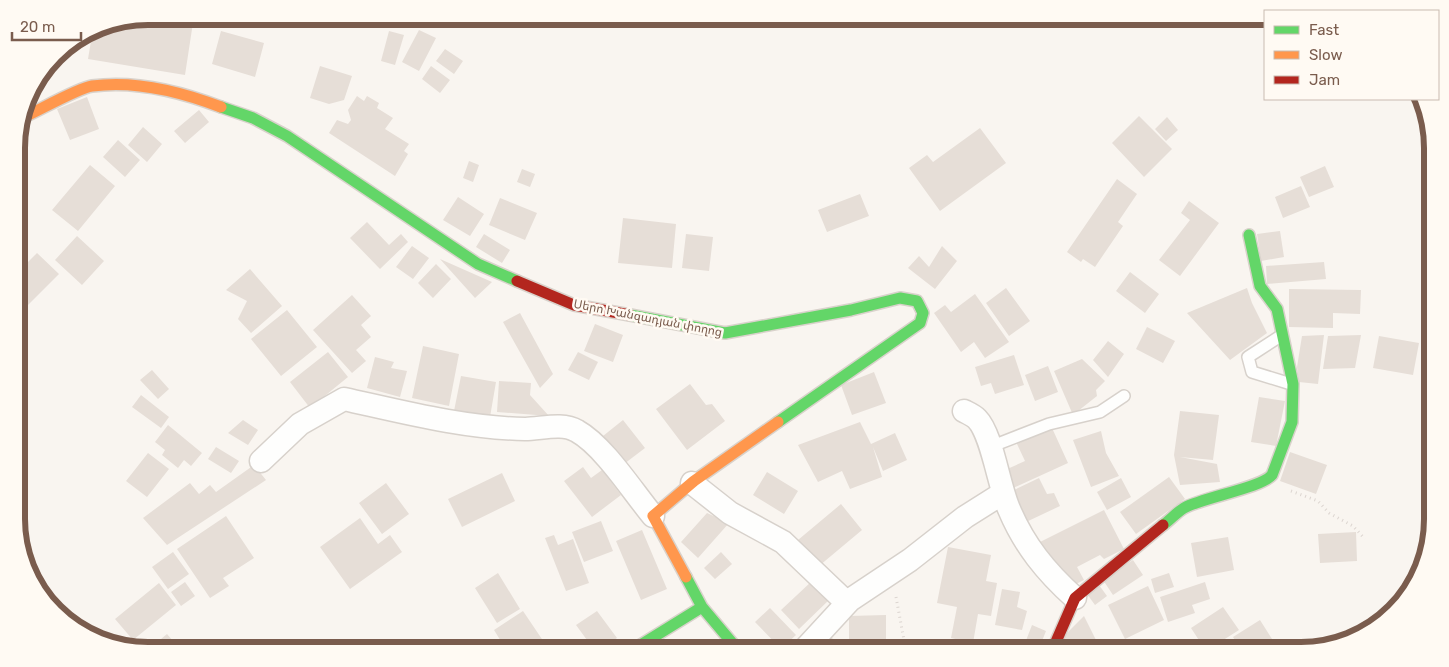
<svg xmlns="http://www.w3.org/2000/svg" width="1449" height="667" font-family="Rubik,'Noto Sans Armenian',sans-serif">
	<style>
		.building { fill: #e6ded7 }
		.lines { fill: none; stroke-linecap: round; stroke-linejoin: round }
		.lane-casing { stroke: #d7d1cb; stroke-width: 14 }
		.street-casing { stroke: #d7d1cb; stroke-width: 25 }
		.fast-casing { stroke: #d9d2cb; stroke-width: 14 }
		.slow-casing { stroke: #d9d2cb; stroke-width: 14 }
		.jam-casing { stroke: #d9d2cb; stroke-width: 14 }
		.path { stroke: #dcd5d0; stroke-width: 3; stroke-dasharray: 1 4; stroke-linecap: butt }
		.lane { stroke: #fefefd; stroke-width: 11 }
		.street { stroke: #fefefd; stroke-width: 22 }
		.fast { stroke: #63d668; stroke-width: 11 }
		.slow { stroke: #ff974d; stroke-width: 11 }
		.jam { stroke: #b3261e; stroke-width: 11 }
		.labels { text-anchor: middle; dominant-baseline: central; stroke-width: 5; stroke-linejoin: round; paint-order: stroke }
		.street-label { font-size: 12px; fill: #7a5c4d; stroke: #fffaf3 }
		.rim { fill: none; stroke: #7a5c4d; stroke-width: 6 }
	</style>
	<rect width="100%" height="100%" fill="#f9f5f0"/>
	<path class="building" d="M148 16H194L185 75 88 59 93 29 98 26Z
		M419 30 436 38 419 71 402 62Z
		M221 31 264 43 255 77 212 64Z
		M389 31 404 35 395 65 381 61Z
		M445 49 463 61 454 74 436 61Z
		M320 66 352 76 344 100 329 104 310 98Z
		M431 66 450 80 440 93 422 79Z
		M357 96 364 101 367 96 379 103 377 108 393 118 385 129 409 144 404 151 408 154 395 176 329 133 337 120 348 124 351 120 348 110Z
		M87 97 99 129 70 140 57 109Z
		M199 110 209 122 185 143 174 131Z
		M1139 116 1172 149 1144 177 1112 143Z
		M1167 117 1178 130 1166 141 1155 129Z
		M143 127 162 144 147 162 128 145Z
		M980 128 1006 163 940 211 909 168 927 155 933 162Z
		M118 140 140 160 125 177 103 157Z
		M469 161 479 165 473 182 463 178Z
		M90 165 115 186 78 231 52 210Z
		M1325 166 1334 187 1309 197 1300 177Z
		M522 169 535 174 530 187 517 182Z
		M1117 179 1137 194 1118 222 1123 226 1095 267 1083 259 1081 262 1067 252Z
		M1301 186 1310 207 1283 218 1275 197Z
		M860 194 869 216 827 232 818 210Z
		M458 197 484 214 470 236 443 220Z
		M500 198 537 213 525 240 489 225Z
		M1189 201 1219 223 1180 276 1159 260 1190 220 1181 213Z
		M623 218 676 224 672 268 618 263Z
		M367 222 389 245 401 234 408 242 380 269 350 238Z
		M1280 231 1284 257 1261 261 1257 234Z
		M484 234 510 250 502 263 476 247Z
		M686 234 713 237 709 271 682 268Z
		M77 236 104 261 82 285 55 260Z
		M412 246 429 258 413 279 396 267Z
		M942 246 957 261 935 289 908 268 919 256 929 267Z
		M37 253 59 274 27 306 17 296V273Z
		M440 259 492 282 475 298Z
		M1324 262 1326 279 1267 284 1266 266Z
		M436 264 451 279 433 298 418 283Z
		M250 269 282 306 251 333 238 319 247 301 226 290Z
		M1130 272 1159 294 1145 313 1116 291Z
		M1006 288 1030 321 1009 336 986 303Z
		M1247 288 1252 303 1267 333 1230 360 1187 313Z
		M1289 289 1361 290 1360 314 1333 313V328L1289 327Z
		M975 294 1009 342 985 358 974 342 961 352 934 313 945 305 951 312Z
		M352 295 371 316 361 325 371 337 356 350 366 361 352 373 313 330Z
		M287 310 317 347 281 376 251 339Z
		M520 313 553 374 540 388 503 322Z
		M595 324 623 335 613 362 584 351Z
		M1147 327 1175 341 1163 363 1136 349Z
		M1324 335 1318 384 1299 382 1297 367 1302 336Z
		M1361 335 1355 368 1323 369 1328 336Z
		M1379 336 1419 343 1413 375 1373 368Z
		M1108 341 1124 354 1108 377 1093 360Z
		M423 346 459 354 449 406 412 398Z
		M328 352 348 377 310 408 290 382Z
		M578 352 598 362 589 380 568 370Z
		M1014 355 1024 385 995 394 991 383 981 386 975 367Z
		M375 357 394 362 391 368 407 371 400 397 367 388Z
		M1082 359 1105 381 1096 390 1097 396 1073 415 1054 371Z
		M1048 366 1058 392 1035 401 1025 375Z
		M152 370 169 389 158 399 140 380Z
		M874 372 886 403 852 415 841 385Z
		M461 376 496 382 490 417 454 411Z
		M499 381 531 383 530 395 549 416 497 412Z
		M690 384 706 405 712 404 725 421 687 450 656 409Z
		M141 395 169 417 161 428 132 407Z
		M1259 397 1285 401 1276 446 1251 442Z
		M1180 411 1219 415 1213 460 1180 457 1217 464 1220 482 1180 485 1174 455Z
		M243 420 258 430 248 445 228 433Z
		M623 420 645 448 624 464 603 436Z
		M860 422 871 444 895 433 907 460 883 471 873 447 882 477 850 489 842 471 818 482 798 445Z
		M168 425 202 453 191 466 184 460 178 468 162 455 165 450 155 442Z
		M1052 428 1068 463 1013 488 1005 470 1025 461 1017 444Z
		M1101 431 1106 453 1119 476 1091 487 1073 440Z
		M216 447 239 461 231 473 208 459Z
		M1290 452 1327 465 1316 494 1280 481Z
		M148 453 169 469 147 497 126 481Z
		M254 465 266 480 167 545 143 518 190 483 199 494 210 485 216 492Z
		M583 467 591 478 602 470 621 495 592 517 564 481Z
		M767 472 798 491 784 514 753 495Z
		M502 473 515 501 462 527 448 499Z
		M1169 477 1185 499 1136 534 1120 512Z
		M1039 478 1047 494 1054 493 1060 506 1024 523 1010 492Z
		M1121 478 1131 497 1107 510 1097 492Z
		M386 483 409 514 382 534 359 503Z
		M841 504 862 530 819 566 798 540Z
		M1104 510 1124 549 1104 559 1100 555 1077 567 1084 580 1074 585 1038 543Z
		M707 513 729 523 698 558 681 542Z
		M226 516 254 558 223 578 229 586 210 598 177 549Z
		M360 518 378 544 390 535 402 552 350 589 320 547Z
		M601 521 613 551 584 562 572 532Z
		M642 530 667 589 641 600 616 541Z
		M1356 532 1357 561 1320 563 1318 534Z
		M554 535 558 545 573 539 589 583 566 591 545 538Z
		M1228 537 1234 570 1197 577 1191 543Z
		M948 547 991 555 986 581 997 583 991 616 978 614 973 643 951 638 957 607 937 603Z
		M173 552 189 574 168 589 152 567Z
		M721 552 732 564 715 579 704 568Z
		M1133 560 1143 575 1113 595 1103 580Z
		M498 573 520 609 497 623 475 588Z
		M1169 573 1174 587 1155 593 1151 579Z
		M812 581 829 600 799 629 781 610Z
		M185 582 195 596 181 606 171 592Z
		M1205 582 1210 599 1192 605 1195 613 1168 622 1160 597Z
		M159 583 176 605 133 640 115 619Z
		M1099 585 1107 596 1095 605 1087 594Z
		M1148 586 1164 620 1125 639 1108 605Z
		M1002 589 1020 592 1017 607 1027 611 1022 630 995 625Z
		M41 594 58 601 55 608 43 599Z
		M1223 607 1239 630 1206 651 1191 628Z
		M770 608 796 635 781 649 755 622Z
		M523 611 550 651H518L516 647 507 651 494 630Z
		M597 611 617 638 599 651H595L576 625Z
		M886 615V647L849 648V616Z
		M1084 616 1099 646 1091 651H1071L1063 637Z
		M1260 620 1279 650H1241L1233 637Z
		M79 623 99 636 97 640 78 626Z
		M1032 625 1046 631 1038 651H1022Z
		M167 634 180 649 177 651H151L149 649Z
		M823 634 848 646 845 651H815Z
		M1185 640 1194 651H1172Z"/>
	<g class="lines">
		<defs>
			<path id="lane" d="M1282 335 1248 357 1252 372 1291 384
				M990 447 1049 424 1100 412 1124 396"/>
			<path id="street" d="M964 411C968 413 973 415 977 419 992 434 999 487 1009 509 1024 545 1046 572 1075 598
				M261 461 300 424 344 399C403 412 464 428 525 429 541 429 562 422 577 431 604 446 633 492 653 516
				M692 483 730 513 783 542 847 603
				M803 651 850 600 910 560 965 517 1003 493"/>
			<path id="fast" d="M221 107 253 118 287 136 478 264 517 281
				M630 315 725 333 851 310 900 298 917 301 923 313 920 323 778 422
				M1163 525C1170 520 1177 512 1184 508 1204 497 1261 488 1272 475L1292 422 1293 384 1277 309 1260 286 1249 235
				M686 577 702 607 739 651
				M631 651 702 607"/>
			<path id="slow" d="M22 118C38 111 78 88 92 86 135 80 182 92 221 107
				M686 577 653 516 694 481 778 422"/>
			<path id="jam" d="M517 281 574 305 630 315
				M1055 651V644L1075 598 1163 525"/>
		</defs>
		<use href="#lane" class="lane-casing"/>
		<use href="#street" class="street-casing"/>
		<use href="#fast" class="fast-casing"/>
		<use href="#slow" class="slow-casing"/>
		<use href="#jam" class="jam-casing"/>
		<path class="path" d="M1291 491 1318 501 1329 513 1353 526 1365 539
			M896 597 906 651"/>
		<use href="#lane" class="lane"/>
		<use href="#street" class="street"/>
		<use href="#fast" class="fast"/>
		<use href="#slow" class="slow"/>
		<use href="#jam" class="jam"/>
	</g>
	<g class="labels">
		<g class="street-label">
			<text transform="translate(648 318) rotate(11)">Սերո Խանզադյան փողոց</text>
		</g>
	</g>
	<path d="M0 0H1449V667H0ZM148 25H1301A123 123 0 0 1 1424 148V519A123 123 0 0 1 1301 642H148A123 123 0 0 1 25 519V148A123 123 0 0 1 148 25Z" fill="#fffaf3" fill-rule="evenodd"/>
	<path class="rim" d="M148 25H1301A123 123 0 0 1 1424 148V519A123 123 0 0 1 1301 642H148A123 123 0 0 1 25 519V148A123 123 0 0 1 148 25Z"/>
	<rect x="1264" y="10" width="175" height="90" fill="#fffaf3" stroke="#cabbb1"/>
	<rect x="1274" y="26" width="25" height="8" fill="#63d668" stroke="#cabbb1"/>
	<text x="1309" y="35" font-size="15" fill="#7a5c4d">Fast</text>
	<rect x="1274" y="51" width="25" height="8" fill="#ff974d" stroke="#cabbb1"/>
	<text x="1309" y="60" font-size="15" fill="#7a5c4d">Slow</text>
	<rect x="1274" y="76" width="25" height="8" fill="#b3261e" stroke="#cabbb1"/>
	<text x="1309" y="85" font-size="15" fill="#7a5c4d">Jam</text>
	<path d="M12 32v8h69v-8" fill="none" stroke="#7a5c4d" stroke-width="2.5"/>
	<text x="20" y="32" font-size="15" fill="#7a5c4d" stroke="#fffaf3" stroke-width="4" paint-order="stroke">20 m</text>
</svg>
